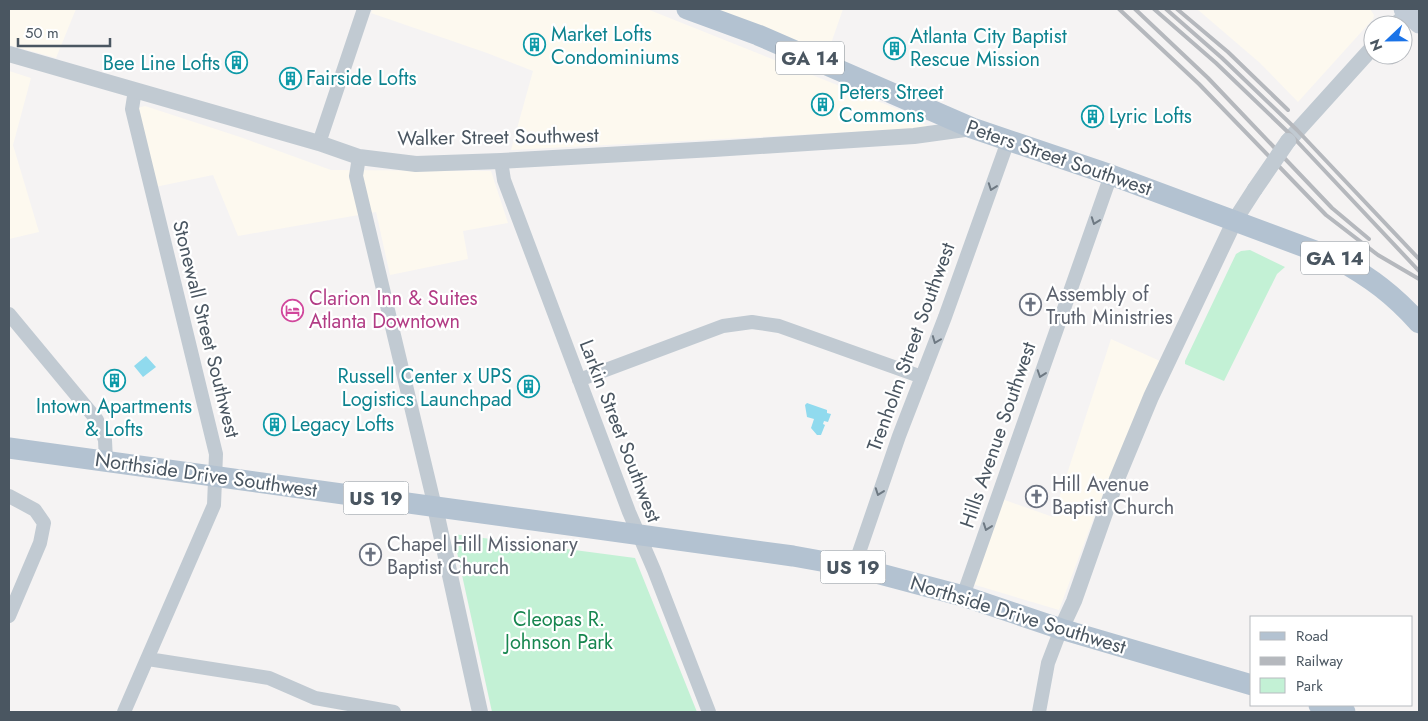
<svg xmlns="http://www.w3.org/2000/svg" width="1428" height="721" font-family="Jost,sans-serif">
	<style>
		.commercial { fill: #fdf9ef }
		.green { fill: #c3f1d5 }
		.water { fill: #90daee }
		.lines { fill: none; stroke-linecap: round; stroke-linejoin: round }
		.minor { stroke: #c1cad2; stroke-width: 14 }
		.tertiary { stroke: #c1cad2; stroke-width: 16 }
		.secondary { stroke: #c1cbd6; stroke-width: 19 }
		.primary { stroke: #b3c2d1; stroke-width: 21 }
		.rail { stroke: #b5b8bd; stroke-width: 4 }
		.tertiary-bridge { stroke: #c1cad2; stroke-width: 16 }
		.oneway { stroke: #6e7983 }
		.labels { text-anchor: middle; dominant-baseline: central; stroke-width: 4.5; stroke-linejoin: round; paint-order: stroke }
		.shield { fill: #fff; stroke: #808990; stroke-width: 1 }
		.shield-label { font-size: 19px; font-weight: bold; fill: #4a5661 }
		.culture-label { font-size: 20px; fill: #0d838f; stroke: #fff; text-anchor: start }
		.street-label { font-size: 20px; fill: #4a5661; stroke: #fff }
		.worship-label { font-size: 20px; fill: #5b616d; stroke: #fff; text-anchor: start }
		.hotel-label { font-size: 20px; fill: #b23c85; stroke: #fff; text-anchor: start }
		.park-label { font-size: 20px; fill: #17864f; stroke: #fff }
	</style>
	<rect width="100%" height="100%" fill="#f5f3f3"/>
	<path class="commercial" d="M9 9H76L56 58 9 45Z
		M373 9H647L905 112 930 128 511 150 533 71 487 53 371 13Z
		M699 9H843L827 55Z
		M1197 9H1370L1374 15 1373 19 1298 102 1260 63Z
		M9 71 31 78 13 145 39 232 9 239Z
		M145 106 243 138 331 170 491 171 508 223 463 231 468 259 390 275 376 212 238 236 213 175 155 187 137 108Z
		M1111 339 1160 361 1097 509 1059 610 972 584 1002 499 1053 517Z"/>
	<path class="green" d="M1250 250 1285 267 1277 274 1224 381 1185 364V361L1236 254 1241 251Z
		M453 534 635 558 697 712H492Z"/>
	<path class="water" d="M146 356 156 367 143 377 134 366Z
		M807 403 827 410V413L831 414 828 422 824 421 823 424 825 425 821 435H817L811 428 814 419 807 417 805 405Z"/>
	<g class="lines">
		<path class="minor" d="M319 143 364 9
			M359 157 356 176 435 507
			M501 161 504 180 629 512 654 570 709 712
			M9 314 97 420 105 440 106 461
			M579 380 723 326 752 322 779 326 922 377
			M9 496 35 510 44 523 40 543 9 616
			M854 567 899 436 945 317 1008 141
			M963 596 1111 175
			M148 659 269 678 315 698 394 712
			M124 712 214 505 216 454 132 109 135 90
			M1039 712 1048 663 1061 629"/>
		<path class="tertiary" d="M1395 25 1413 9
			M9 54 319 143 359 157 416 164 501 161 714 149 914 136 972 128
			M1288 141 1373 47
			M435 507 480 712
			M1061 629 1074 601 1117 479 1151 397 1235 220 1255 189"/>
		<path class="secondary" d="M1403 9 1419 24"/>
		<path class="primary" d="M687 9 758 35 972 128 1111 175 1337 259C1370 277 1394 295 1419 323
			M9 448 793 556 854 567 963 596 1061 629 1252 685
			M1319 705 1345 712"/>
		<path class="rail" d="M1119 9 1199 84 1326 215 1378 255 1419 279
			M1135 9 1208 78 1332 208 1369 239
			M1154 9 1216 63 1292 136 1419 271
			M1166 9 1222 58 1297 130 1419 259
			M1177 9 1228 52 1288 110"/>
		<path class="tertiary-bridge" d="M1255 189 1288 141"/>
	</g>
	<defs><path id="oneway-chevron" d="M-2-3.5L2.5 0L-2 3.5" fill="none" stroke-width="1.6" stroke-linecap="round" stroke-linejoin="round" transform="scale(1.25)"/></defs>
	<g class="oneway">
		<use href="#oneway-chevron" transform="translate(992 187) rotate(110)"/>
		<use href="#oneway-chevron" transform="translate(1095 221) rotate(110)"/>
		<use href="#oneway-chevron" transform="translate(936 340) rotate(111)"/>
		<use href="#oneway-chevron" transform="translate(1041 374) rotate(109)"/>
		<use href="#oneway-chevron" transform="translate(879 492) rotate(110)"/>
		<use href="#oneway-chevron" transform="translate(987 527) rotate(110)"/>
	</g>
	<defs>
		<symbol id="building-ring" viewBox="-11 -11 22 22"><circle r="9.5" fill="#fff" stroke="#0f9aa8" stroke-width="1.5"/><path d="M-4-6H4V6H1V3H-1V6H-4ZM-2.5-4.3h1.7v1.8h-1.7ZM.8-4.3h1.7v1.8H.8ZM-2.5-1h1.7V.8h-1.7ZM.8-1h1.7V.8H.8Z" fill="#0f9aa8"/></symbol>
		<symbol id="church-ring" viewBox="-11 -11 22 22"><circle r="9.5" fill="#fff" stroke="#6b7280" stroke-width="1.5"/><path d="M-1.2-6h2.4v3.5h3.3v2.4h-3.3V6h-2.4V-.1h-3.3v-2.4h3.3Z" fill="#6b7280"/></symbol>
		<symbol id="hotel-ring" viewBox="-11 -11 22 22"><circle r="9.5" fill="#fff" stroke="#d1479c" stroke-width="1.5"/><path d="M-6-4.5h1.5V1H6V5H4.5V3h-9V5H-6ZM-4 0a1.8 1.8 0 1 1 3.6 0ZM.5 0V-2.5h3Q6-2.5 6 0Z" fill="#d1479c"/></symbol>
	</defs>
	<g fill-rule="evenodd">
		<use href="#building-ring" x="522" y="32" width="25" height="25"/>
		<use href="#building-ring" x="882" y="36" width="25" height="25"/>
		<use href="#building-ring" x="224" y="50" width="25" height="25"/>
		<use href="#building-ring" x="278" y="66" width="25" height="25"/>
		<use href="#building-ring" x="810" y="92" width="25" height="25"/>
		<use href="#building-ring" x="1080" y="104" width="25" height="25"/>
		<use href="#church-ring" x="1018" y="292" width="25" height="25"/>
		<use href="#hotel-ring" x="280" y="298" width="25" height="25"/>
		<use href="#building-ring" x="102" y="368" width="25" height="25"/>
		<use href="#building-ring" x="516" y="374" width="25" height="25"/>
		<use href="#building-ring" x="262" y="412" width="25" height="25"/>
		<use href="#church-ring" x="1024" y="484" width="25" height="25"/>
		<use href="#church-ring" x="358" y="542" width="25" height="25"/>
	</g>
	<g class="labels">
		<g class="shield">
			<rect x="776" y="41.5" width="68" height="33" rx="4"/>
			<rect x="1301" y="241.5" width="68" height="33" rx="4"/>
			<rect x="343.5" y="481.5" width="65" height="33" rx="4"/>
			<rect x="820.5" y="550.5" width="65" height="33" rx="4"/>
		</g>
		<g class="shield-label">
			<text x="810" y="58">GA 14</text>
			<text x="1335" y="258">GA 14</text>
			<text x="376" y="498">US 19</text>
			<text x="853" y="567">US 19</text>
		</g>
		<g class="culture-label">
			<text x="551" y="34">Market Lofts<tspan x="551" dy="23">Condominiums</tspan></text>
			<text x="910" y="36">Atlanta City Baptist<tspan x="910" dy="23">Rescue Mission</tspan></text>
			<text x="220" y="63" text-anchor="end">Bee Line Lofts</text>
			<text x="306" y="78">Fairside Lofts</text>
			<text x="839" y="92">Peters Street<tspan x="839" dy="23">Commons</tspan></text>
			<text x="1109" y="116">Lyric Lofts</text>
			<text x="512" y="376" text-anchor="end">Russell Center x UPS<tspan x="512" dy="23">Logistics Launchpad</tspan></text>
			<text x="114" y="406" text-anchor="middle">Intown Apartments<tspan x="114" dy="23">&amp; Lofts</tspan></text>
			<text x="291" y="424">Legacy Lofts</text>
		</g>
		<g class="street-label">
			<text transform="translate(498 137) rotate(-1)">Walker Street Southwest</text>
			<text transform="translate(1059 158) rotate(19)">Peters Street Southwest</text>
			<text transform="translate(206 329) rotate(76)">Stonewall Street Southwest</text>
			<text transform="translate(911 347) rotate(-70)">Trenholm Street Southwest</text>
			<text transform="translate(620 431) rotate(69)">Larkin Street Southwest</text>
			<text transform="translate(998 435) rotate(-71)">Hills Avenue Southwest</text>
			<text transform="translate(206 475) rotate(8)">Northside Drive Southwest</text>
			<text transform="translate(1018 615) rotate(17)">Northside Drive Southwest</text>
		</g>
		<g class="worship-label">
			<text x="1046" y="294">Assembly of<tspan x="1046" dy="23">Truth Ministries</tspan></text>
			<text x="1052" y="484">Hill Avenue<tspan x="1052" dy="23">Baptist Church</tspan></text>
			<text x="387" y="544">Chapel Hill Missionary<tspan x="387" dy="23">Baptist Church</tspan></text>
		</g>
		<g class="hotel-label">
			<text x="309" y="298">Clarion Inn &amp; Suites<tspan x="309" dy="23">Atlanta Downtown</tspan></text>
		</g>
		<g class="park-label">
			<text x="559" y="619">Cleopas R.<tspan x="559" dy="23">Johnson Park</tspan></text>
		</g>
	</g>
	<rect width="1428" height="721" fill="none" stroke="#4a5661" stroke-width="20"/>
	<rect x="1250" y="616" width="162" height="90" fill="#ffffff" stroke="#b7bbc0"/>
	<rect x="1260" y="632" width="25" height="8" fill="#b3c2d1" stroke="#b7bbc0"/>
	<text x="1296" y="641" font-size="15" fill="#4a5661">Road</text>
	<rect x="1260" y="657" width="25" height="8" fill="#b5b8bd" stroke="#b7bbc0"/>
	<text x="1296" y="666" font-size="15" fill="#4a5661">Railway</text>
	<rect x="1260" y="678" width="25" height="15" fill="#c3f1d5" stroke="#b7bbc0"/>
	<text x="1296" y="691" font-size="15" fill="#4a5661">Park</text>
	<g transform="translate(1388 40) rotate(248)"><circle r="24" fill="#ffffff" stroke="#b7bbc0"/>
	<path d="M0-4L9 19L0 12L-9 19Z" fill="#1a73e8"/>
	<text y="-8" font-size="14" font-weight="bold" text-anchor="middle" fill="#4a5661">N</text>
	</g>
	<path d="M18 38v8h92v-8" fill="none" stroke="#4a5661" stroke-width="2.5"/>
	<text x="25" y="38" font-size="15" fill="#4a5661" stroke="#ffffff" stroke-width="4" paint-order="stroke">50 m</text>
</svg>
